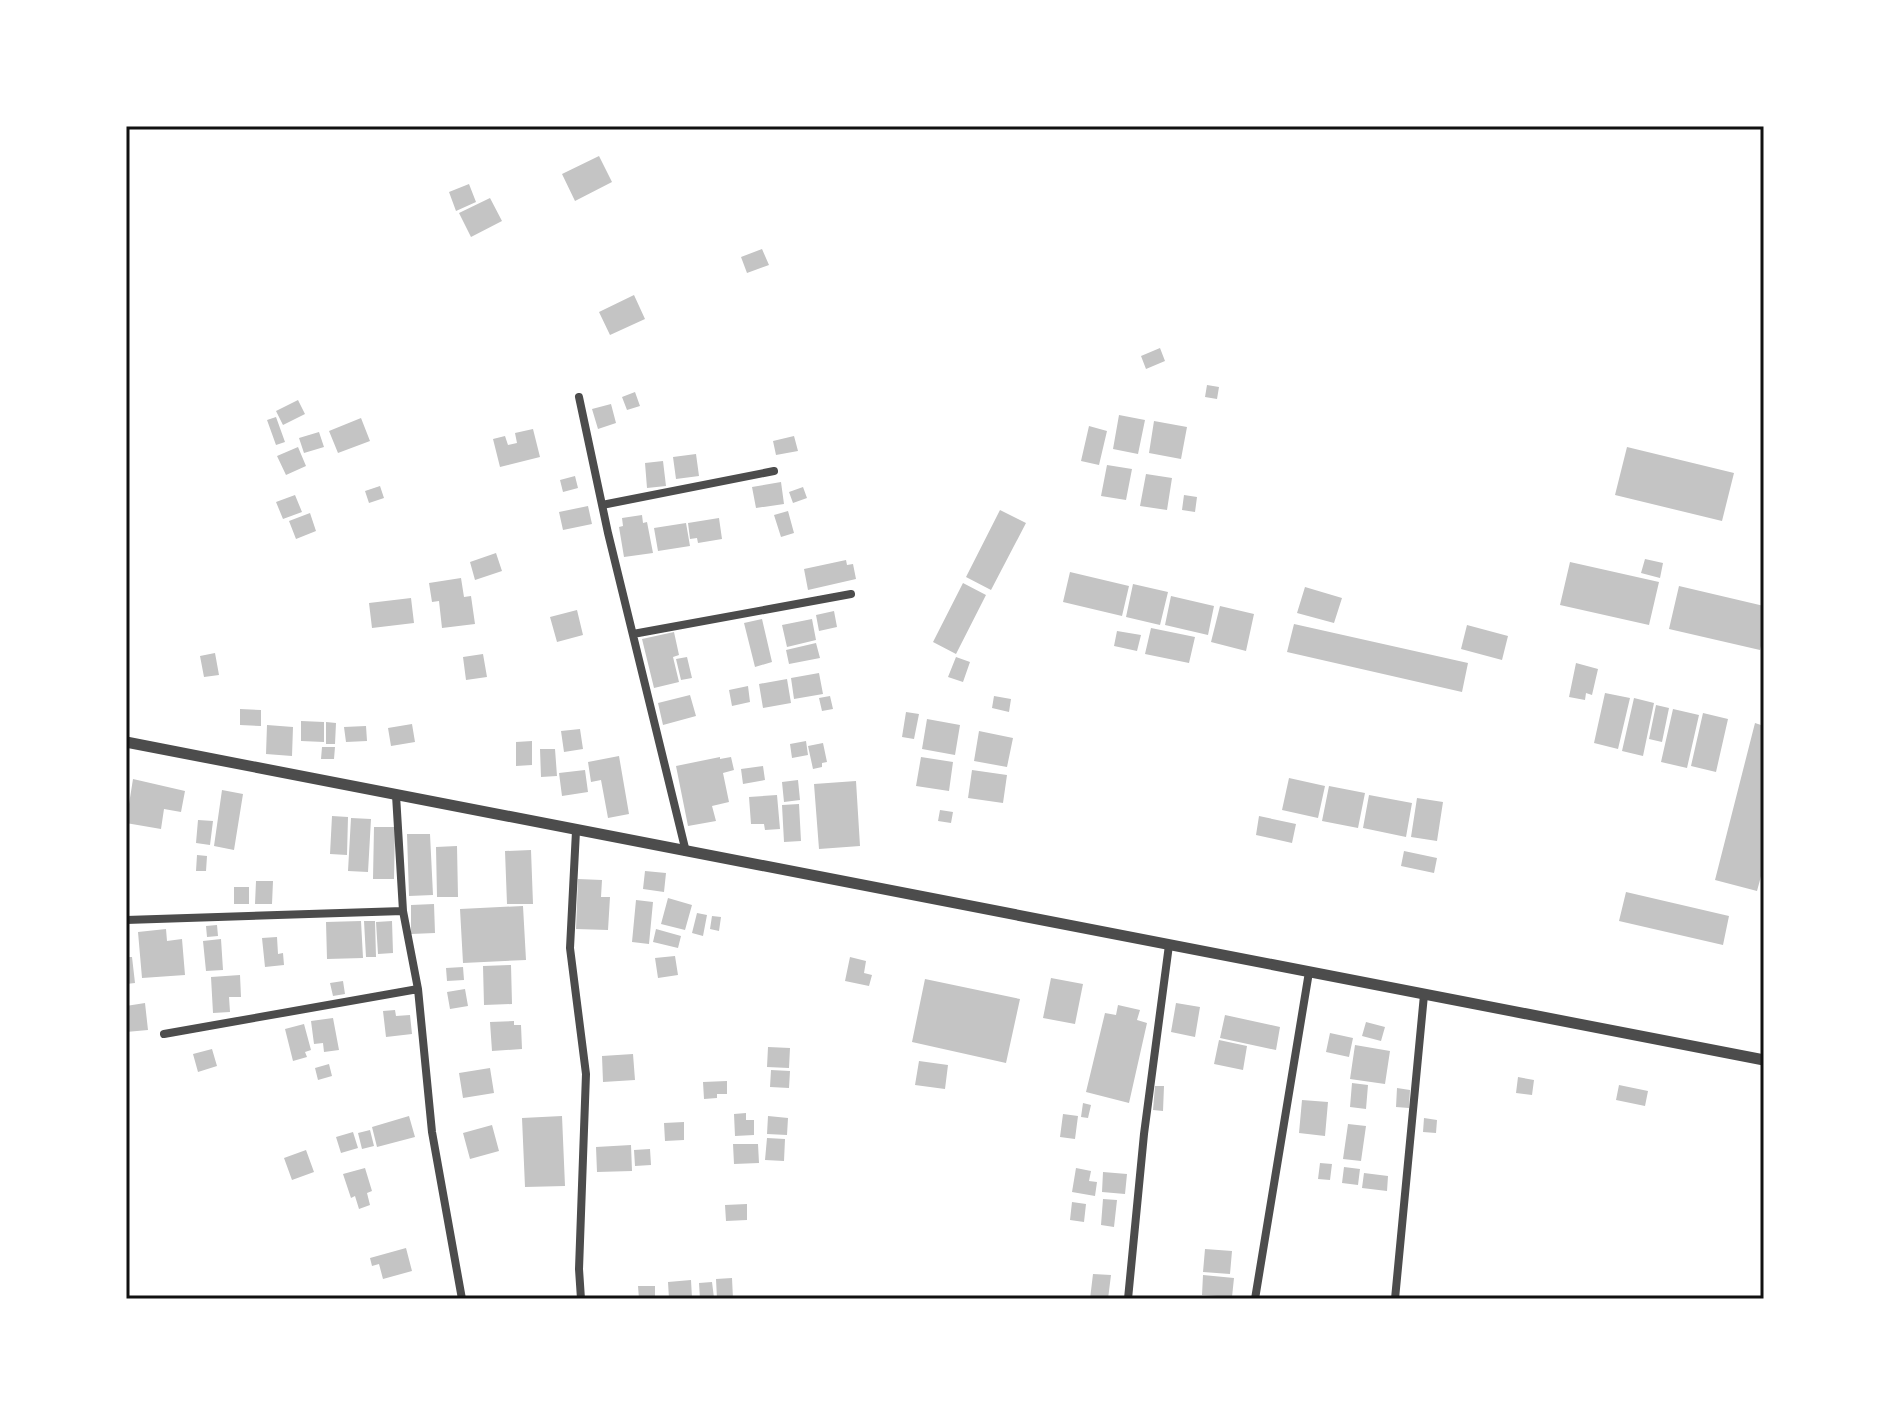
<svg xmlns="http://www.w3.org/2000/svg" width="1890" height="1425" font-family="Inter,sans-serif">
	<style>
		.building { fill: #c4c4c4 }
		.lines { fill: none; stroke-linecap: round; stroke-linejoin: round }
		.minor { stroke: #4c4c4c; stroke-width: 8 }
		.tertiary { stroke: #4c4c4c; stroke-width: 11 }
		.neatline { fill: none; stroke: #111; stroke-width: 3 }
	</style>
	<rect width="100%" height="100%" fill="#fff"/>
	<path class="building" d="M599 156 612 182 575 201 562 174Z
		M469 184 476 202 456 211 449 192Z
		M490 198 502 221 471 237 459 213Z
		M762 249 769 265 747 273 741 257Z
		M634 295 645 319 610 335 599 312Z
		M1160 348 1165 361 1146 369 1141 356Z
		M1207 385 1219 387 1217 399 1205 397Z
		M635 392 640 406 627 410 622 397Z
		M298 400 305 414 283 425 276 411Z
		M611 404 616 423 598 429 592 409Z
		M1119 415 1145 420 1138 454 1113 449Z
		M276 417 285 442 276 445 267 420Z
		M361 418 370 441 338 453 329 431Z
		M1154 421 1187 427 1181 459 1149 453Z
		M1089 426 1107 431 1099 465 1081 461Z
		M533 429 540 457 500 467 493 439 505 436 508 445 517 443 515 433Z
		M319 432 324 447 304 453 299 438Z
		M794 436 798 451 776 455 773 441Z
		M298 447 306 466 286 475 277 456Z
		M1627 447 1734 473 1722 521 1615 495Z
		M696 454 699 476 676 479 673 457Z
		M663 461 666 486 647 488 645 463Z
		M1107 465 1132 469 1126 500 1101 496Z
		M1146 474 1172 478 1167 510 1140 506Z
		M575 476 578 488 563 492 560 480Z
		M781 482 784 504 756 508 752 487Z
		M380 486 384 498 369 503 365 491Z
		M803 487 807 498 793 503 789 492Z
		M295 495 302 512 283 519 276 502Z
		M1184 495 1197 497 1195 512 1182 510Z
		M588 506 592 524 563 530 559 512Z
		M1000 510 1026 523 991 590 966 577Z
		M788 511 794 533 781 537 774 515Z
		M310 513 316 531 296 539 289 521Z
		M642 515 643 523 647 522 653 553 624 557 619 527 623 526 622 518Z
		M719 518 722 539 698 543 697 538 690 539 688 523Z
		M686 523 690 546 658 551 654 528Z
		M496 553 502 571 475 580 470 562Z
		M1645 559 1663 563 1660 578 1641 573Z
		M846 560 847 565 853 564 856 579 808 590 804 569Z
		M1570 562 1659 582 1649 625 1560 605Z
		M1070 572 1129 586 1122 616 1063 602Z
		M461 578 464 597 471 596 475 624 442 628 439 601 432 602 429 583Z
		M963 583 986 595 956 654 933 642Z
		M1133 584 1168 592 1160 625 1126 617Z
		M1679 586 1764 606V634L1760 650 1669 629Z
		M1305 587 1342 598 1334 623 1297 613Z
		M1171 596 1214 606 1208 635 1165 625Z
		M411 598 414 623 372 628 369 603Z
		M1220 606 1254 614 1246 651 1211 642Z
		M577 610 583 635 557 642 550 617Z
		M834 611 837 627 819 631 816 615Z
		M762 619 772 662 755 667 744 623Z
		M812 619 816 640 787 647 782 625Z
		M1294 624 1468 663 1462 692 1287 652Z
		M1467 625 1508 636 1502 660 1461 649Z
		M1151 628 1195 637 1189 663 1145 654Z
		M1117 631 1141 635 1137 651 1114 646Z
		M674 632 679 655 673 657 679 682 654 688 642 639Z
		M816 643 820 658 789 664 786 650Z
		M215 653 219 675 204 677 200 656Z
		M483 654 487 677 466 680 463 657Z
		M687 657 692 678 681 680 676 659Z
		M956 657 970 662 963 682 948 677Z
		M1576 663 1598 669 1592 695 1586 693 1585 700 1569 697Z
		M819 673 823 694 794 699 791 678Z
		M787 679 791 703 763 708 759 684Z
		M748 686 750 702 732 706 729 690Z
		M1605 693 1630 698 1618 749 1594 743Z
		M690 695 696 716 663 725 658 703Z
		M830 696 833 709 822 711 819 698Z
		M994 696 1011 699 1009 712 992 708Z
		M1634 698 1654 703 1643 756 1622 751Z
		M1656 705 1669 708 1662 742 1649 739Z
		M240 709 261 710V726L240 725Z
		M1673 709 1699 715 1687 768 1661 762Z
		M906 712 919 714 914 739 902 737Z
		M1703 713 1728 719 1716 772 1691 766Z
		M927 719 960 725 955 755 922 749Z
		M301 721 324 722V742L301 741Z
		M326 722 336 723 335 744H326Z
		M1755 723 1764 726V865L1757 891 1715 880Z
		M412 724 415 742 391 746 388 728Z
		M267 725 293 727 292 756 266 754Z
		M366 726 367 741 346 742 344 727Z
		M580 729 583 749 564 752 561 731Z
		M979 731 1013 738 1007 767 974 761Z
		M532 741V765L516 766V742Z
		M806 741 808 755 792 758 790 744Z
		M823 743 827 762 822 763V767L813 769 808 746Z
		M322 747H335L334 759H321Z
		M540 749H555L557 776 541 777Z
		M619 756 629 814 608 818 601 780 591 782 588 762Z
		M720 757V759L731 757 734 770 723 773 729 802 712 806 716 821 688 826 676 766Z
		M921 757 953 762 949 791 916 786Z
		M763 766 765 780 743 784 741 769Z
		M585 770 588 792 562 796 559 773Z
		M972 770 1007 775 1003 803 968 798Z
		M1289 778 1325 786 1318 818 1282 810Z
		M133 779 185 791 181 812 164 809 161 829 126 823Z
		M798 780 800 800 784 802 782 782Z
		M856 781 860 846 819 849 814 784Z
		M1329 786 1365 793 1358 828 1322 821Z
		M222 790 243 794 234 850 214 846Z
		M777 795 780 829 765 830 764 824H751L749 797Z
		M1369 795 1412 803 1406 837 1363 828Z
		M1417 798 1443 802 1437 841 1411 837Z
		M799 804 801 841 784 842 782 805Z
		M940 810 953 812 951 823 938 821Z
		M332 816 348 817 347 855 330 854Z
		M1259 816 1296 824 1292 843 1256 835Z
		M351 818 371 819 368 872 348 871Z
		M198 820 213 821 210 845 196 843Z
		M374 827H395L394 879H373Z
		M407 834H430L433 895 409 896Z
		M457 846 458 897H437L436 847Z
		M531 850 533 904H507L505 851Z
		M1404 851 1437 858 1434 873 1401 866Z
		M197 855 207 856 206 871H196Z
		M645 871 666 873 664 892 643 889Z
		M578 879 602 880 601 897H610L608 930 576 929Z
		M256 881H273L272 904H255Z
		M234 887H249V904H234Z
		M1626 892 1729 916 1723 945 1619 921Z
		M668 898 692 905 685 930 661 924Z
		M636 900 653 902 649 944 632 942Z
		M434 904 435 933 411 934V905Z
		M523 906 526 960 463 963 460 909Z
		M697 913 707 915 703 936 692 933Z
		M712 916 721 917 719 931 710 929Z
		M361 921 363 958 327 959 326 922Z
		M364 921H375L376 957H366Z
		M392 921 393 953 378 954 376 922Z
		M217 925 218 936 207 937 206 926Z
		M166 929 167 941 182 939 185 975 142 978 138 932Z
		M656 929 681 936 678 948 653 942Z
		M277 937 278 954 283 953 284 965 265 967 262 938Z
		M221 939 223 970 206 971 203 941Z
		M675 956 678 975 658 978 655 958Z
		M126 957H132L135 983 126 984Z
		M850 957 866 961 864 973 872 975 869 986 845 981Z
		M511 965 512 1004 484 1005 483 966Z
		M463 967 464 980 447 981 446 968Z
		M240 975 241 997H229L230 1012 213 1013 211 977Z
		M1051 978 1083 984 1075 1024 1043 1018Z
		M925 979 1020 999 1006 1063 912 1042Z
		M343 981 345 994 333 996 330 983Z
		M465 989 468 1006 450 1009 447 992Z
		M145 1003 148 1030 126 1032V1006Z
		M1176 1003 1200 1007 1195 1037 1171 1032Z
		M1118 1005 1140 1010 1137 1020 1147 1023 1129 1103 1086 1092 1105 1013 1116 1015Z
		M395 1010 396 1016 410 1015 412 1034 386 1037 383 1011Z
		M1225 1015 1280 1027 1276 1050 1220 1038Z
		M333 1018 339 1050 324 1052 323 1043 314 1044 311 1021Z
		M514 1021V1025H521L522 1049 492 1051 490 1022Z
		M1366 1022 1385 1027 1381 1041 1362 1036Z
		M304 1024 311 1050 305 1052 307 1057 293 1061 285 1029Z
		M1330 1033 1353 1038 1349 1057 1326 1052Z
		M1219 1040 1247 1046 1243 1070 1214 1064Z
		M1355 1045 1390 1051 1385 1084 1350 1079Z
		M768 1047 790 1048 789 1068 767 1067Z
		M212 1049 217 1066 198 1072 193 1054Z
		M633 1054 635 1080 603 1082 602 1056Z
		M919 1061 948 1065 945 1089 915 1085Z
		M329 1064 332 1076 318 1080 315 1068Z
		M490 1068 494 1093 463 1098 459 1073Z
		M771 1070 790 1071 789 1088 770 1087Z
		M1518 1077 1534 1080 1532 1095 1516 1093Z
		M727 1081V1094H717V1098L704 1099 703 1082Z
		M1352 1083 1368 1085 1366 1109 1350 1107Z
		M1619 1085 1648 1091 1645 1106 1616 1100Z
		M1155 1086H1164L1163 1111 1153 1110Z
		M1397 1088 1410 1090 1409 1108 1396 1107Z
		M1302 1100 1328 1102 1325 1136 1299 1133Z
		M1083 1103 1091 1105 1088 1118 1081 1117Z
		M746 1113V1120H754V1135L735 1136 734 1114Z
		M1063 1114 1078 1116 1075 1139 1060 1137Z
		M409 1116 415 1137 377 1147 372 1127Z
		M562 1116 565 1186 525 1187 522 1118Z
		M768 1116 788 1118 787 1135 767 1134Z
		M1424 1118 1437 1120 1436 1133 1423 1132Z
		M684 1122V1140L665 1141 664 1123Z
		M1348 1124 1366 1126 1361 1161 1343 1159Z
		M492 1125 499 1151 470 1159 463 1133Z
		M370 1130 374 1146 362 1149 358 1133Z
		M353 1132 358 1148 341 1153 336 1137Z
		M767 1138 785 1139 784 1161 765 1160Z
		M733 1144H758L759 1163 734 1164Z
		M631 1145 632 1171 597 1172 596 1147Z
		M650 1149 651 1165 635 1166 634 1150Z
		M306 1150 314 1172 292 1180 284 1158Z
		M1320 1163 1332 1164 1330 1180 1318 1179Z
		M1344 1167 1360 1169 1358 1185 1342 1183Z
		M365 1168 372 1191 367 1193 370 1205 359 1209 355 1196 351 1198 343 1174Z
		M1076 1168 1091 1171 1089 1181 1097 1182 1095 1196 1072 1192Z
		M1103 1172 1127 1174 1125 1194 1102 1192Z
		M1364 1173 1388 1176 1387 1191 1362 1188Z
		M1103 1199 1117 1200 1114 1227 1101 1225Z
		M1072 1202 1086 1204 1084 1222 1070 1220Z
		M747 1204V1220L726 1221 725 1205Z
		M406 1248 412 1271 383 1279 379 1264 372 1266 370 1258Z
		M1205 1249 1232 1251 1230 1274 1203 1272Z
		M1093 1274 1111 1275 1108 1299H1090Z
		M1203 1275 1234 1278 1232 1297 1202 1295Z
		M732 1278 733 1299H717L716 1279Z
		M691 1280 692 1298 669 1299 668 1282Z
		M712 1282 714 1298 700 1299 699 1283Z
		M638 1286H655V1299H639Z"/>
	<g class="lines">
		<path class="minor" d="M579 397 608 533 686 852
			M602 505 774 471
			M633 634 851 594
			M396 795 403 911 418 989 432 1132 462 1299
			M576 831 570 948 586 1074 579 1269 581 1299
			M126 920 403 911
			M164 1034 418 989
			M1128 1299 1144 1134 1169 945
			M1255 1299 1309 972
			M1395 1299 1424 995"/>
		<path class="tertiary" d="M126 742 1764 1060"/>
	</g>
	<rect width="1890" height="1425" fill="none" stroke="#ffffff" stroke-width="256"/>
	<rect x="128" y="128" width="1634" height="1169" class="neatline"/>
</svg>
